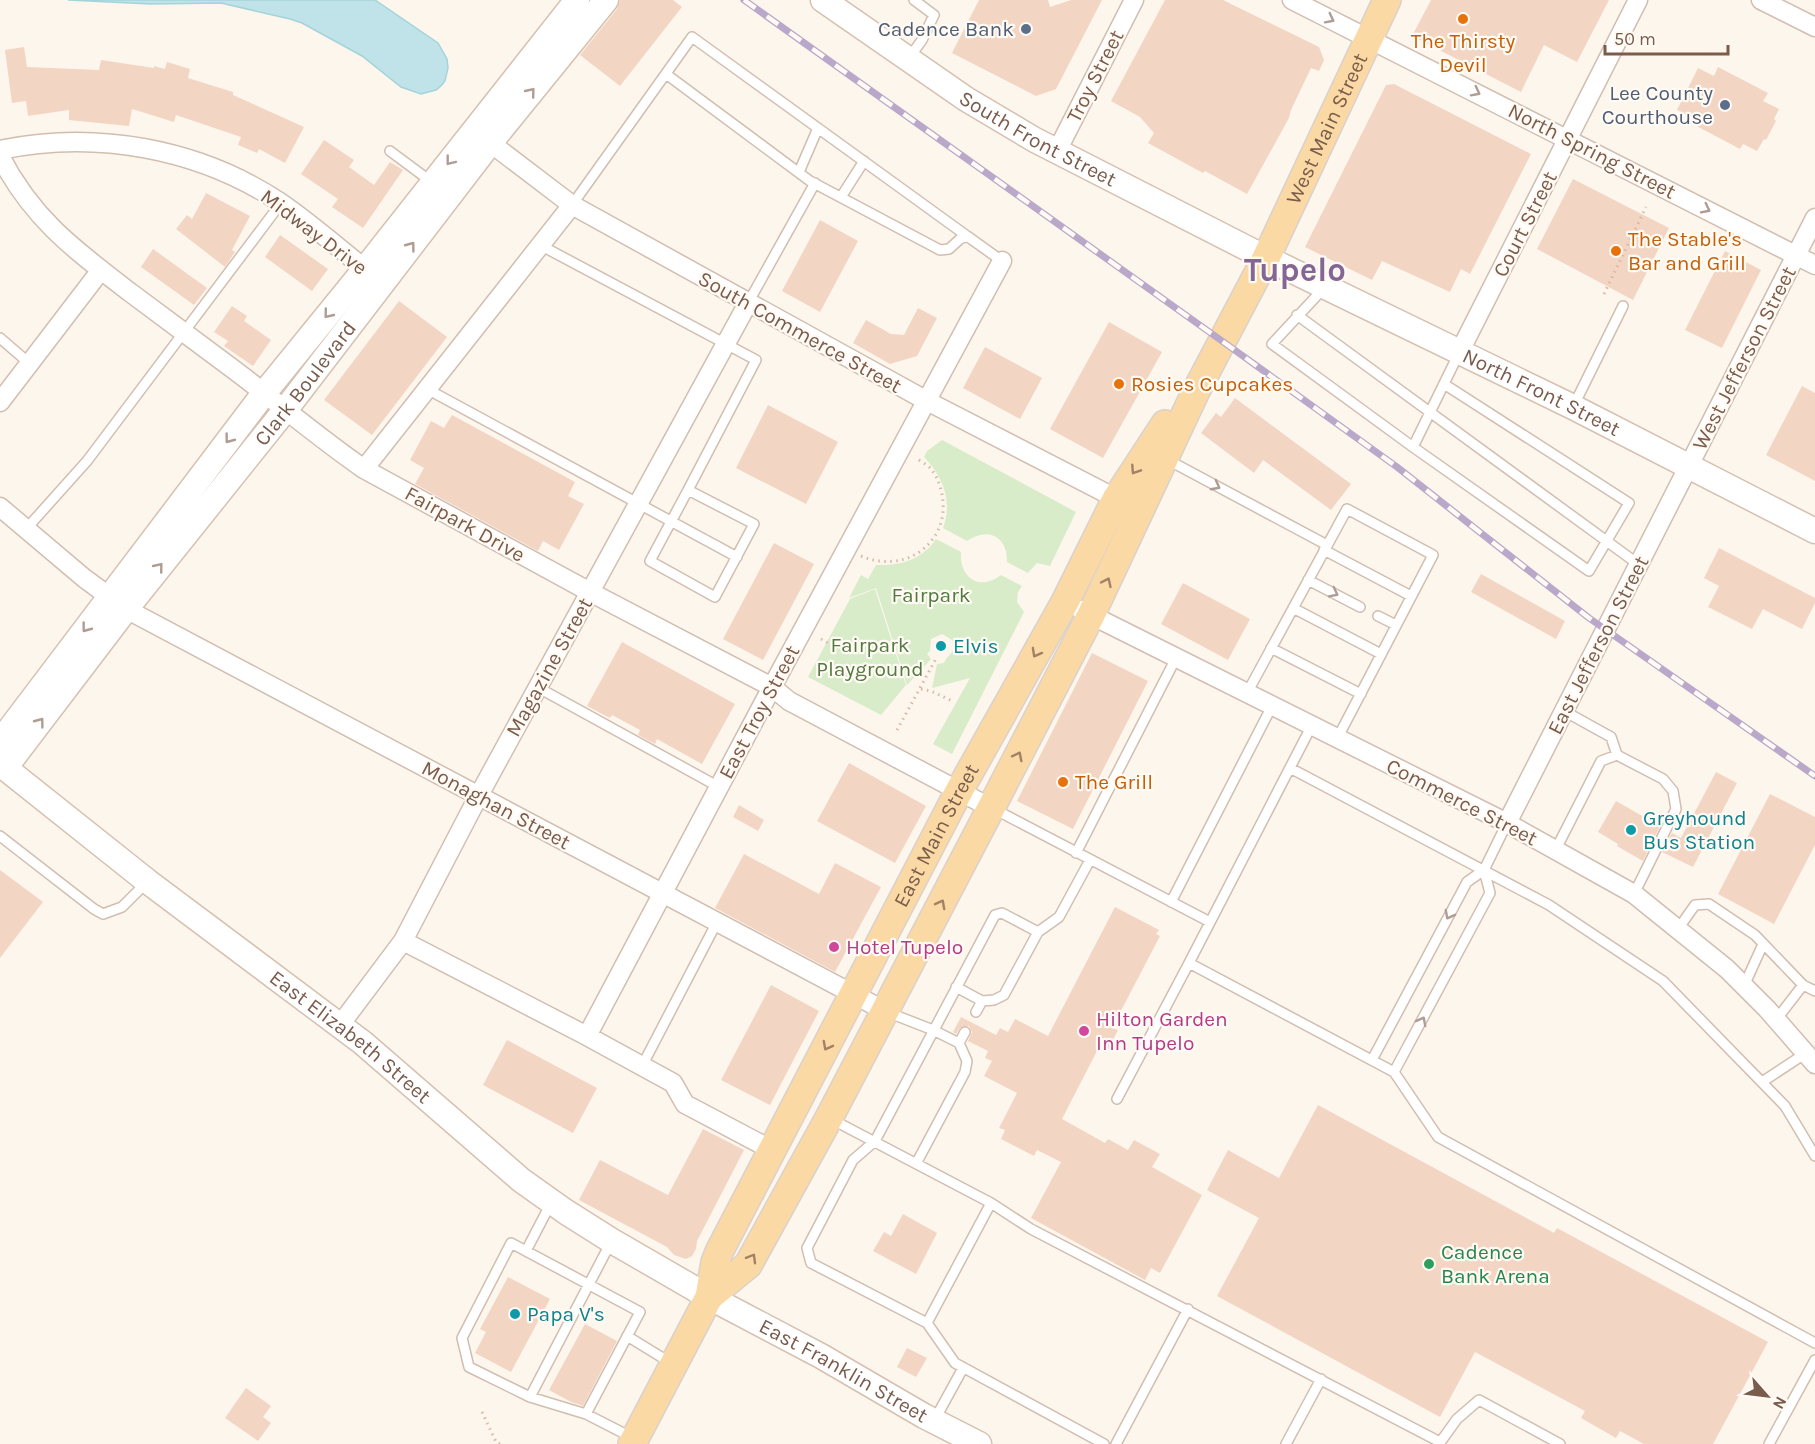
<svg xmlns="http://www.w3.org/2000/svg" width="1815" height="1444" font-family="Karla,sans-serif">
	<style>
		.green { fill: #d8ecc9 }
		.water { fill: #bfe3e8; stroke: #a5d3da; stroke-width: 1.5 }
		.building { fill: #f3d5c3 }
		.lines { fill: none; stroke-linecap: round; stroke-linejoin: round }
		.lane-casing { stroke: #d1beb0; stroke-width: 12 }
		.street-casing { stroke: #d1beb0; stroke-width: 21 }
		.secondary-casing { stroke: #d6c0b0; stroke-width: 27 }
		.primary-casing { stroke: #dad1cd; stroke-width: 30 }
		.path { stroke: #d9b8a5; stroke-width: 3; stroke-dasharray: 1.5 4.5; stroke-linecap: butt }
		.lane { stroke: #fff; stroke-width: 9 }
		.street { stroke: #fff; stroke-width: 18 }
		.secondary { stroke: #fff; stroke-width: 24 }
		.primary { stroke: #fbd9a5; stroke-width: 27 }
		.rail-casing { stroke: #b9a8c9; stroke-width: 7 }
		.rail { stroke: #fffaf3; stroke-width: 4.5; stroke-dasharray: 14; stroke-linecap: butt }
		.oneway { stroke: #af9d94 }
		.oneway2 { stroke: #a18267 }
		.food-dot { fill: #e8710a; stroke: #fffaf3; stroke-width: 2 }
		.service-dot { fill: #5c6f8a; stroke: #fffaf3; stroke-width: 2 }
		.culture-dot { fill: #0f9aa8; stroke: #fffaf3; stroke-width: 2 }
		.hotel-dot { fill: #d1479c; stroke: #fffaf3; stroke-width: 2 }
		.leisure-dot { fill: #2e9e5b; stroke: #fffaf3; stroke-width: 2 }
		.labels { text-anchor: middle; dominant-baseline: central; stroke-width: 4.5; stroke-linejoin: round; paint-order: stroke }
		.service-label { font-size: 21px; fill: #4e5e75; stroke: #fffaf3; text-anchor: end }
		.food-label { font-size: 21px; fill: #c56008; stroke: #fffaf3; text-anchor: start }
		.street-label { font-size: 21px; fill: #7a5c4d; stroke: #fffaf3 }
		.park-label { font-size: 21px; fill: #537a41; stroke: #fffaf3 }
		.culture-label { font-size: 21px; fill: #0d838f; stroke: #fffaf3; text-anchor: start }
		.hotel-label { font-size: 21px; fill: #b23c85; stroke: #fffaf3; text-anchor: start }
		.leisure-label { font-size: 21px; fill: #27864d; stroke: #fffaf3; text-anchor: start }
		.town-label { font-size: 33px; font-weight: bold; fill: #846695; stroke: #fffaf3 }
	</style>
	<rect width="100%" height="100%" fill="#fdf6ec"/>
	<path class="green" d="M942 440 1076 512 1050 566 1037 563 1028 573 1007 562C1008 537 988 526 967 541L943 528C953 501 943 477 924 457L927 451Z
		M936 539 961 552C959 577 979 592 1001 575L1022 586 1018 592 1017 602 1024 612 952 754 933 744 970 678 932 688 937 664 944 663C947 654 958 653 952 640L942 634 931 639 930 651 927 654 931 659 907 685 876 588 849 598 861 575 868 579 876 565C900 566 922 560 936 539Z
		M875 589 906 685 881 715 808 677 850 599Z"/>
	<path class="water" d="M68 0H375L438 43 447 59 448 68 445 81 441 86 436 90 421 94 401 87 362 56 302 23 290 19 221 3 151 4Z"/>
	<path class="building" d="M620 0H673L682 7 620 86 580 55 617 9Z
		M979 0H1048L1050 7 1071 0H1102L1056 89 1036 96 952 53Z
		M1165 0H1223L1319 47 1324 60 1319 71 1311 68 1291 110 1289 118 1247 194 1205 171 1203 173 1148 143 1154 133 1140 117 1111 101Z
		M1431 0H1609L1577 62 1544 45 1521 92 1412 36Z
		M24 47 27 67 99 70 101 60 154 68V66L165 69 167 62 190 69 188 78 233 92V95L304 127 285 163 259 149 257 153 238 145 241 137 176 115 174 122 132 109 129 126 69 120V110L28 116 26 101 12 103 5 50Z
		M1718 67 1768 93 1763 101 1779 109 1774 119 1776 121 1766 140 1764 139 1757 151 1743 144 1740 149 1689 122 1692 117 1677 110 1698 68 1714 76Z
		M1394 84 1531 154 1470 274 1461 269 1450 292 1382 261 1372 280 1305 247 1386 85Z
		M324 140 354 160 349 167 374 185 390 162 403 170 363 228 332 207 338 199 301 174Z
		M1573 179 1669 228 1633 300 1537 249Z
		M206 193 250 216 232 250 235 252 225 267 176 229 187 215 192 219Z
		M820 220 858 241 820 312 782 291Z
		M280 235 328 269 312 291 265 257Z
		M153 249 207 288 194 305 141 267Z
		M1725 251 1761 270 1722 348 1685 330Z
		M399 301 447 337 372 435 324 400Z
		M232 306 247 316 244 321 271 340 253 366 224 346 228 341 214 332Z
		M918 308 937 318 917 356 890 364 853 343 866 320 891 334 904 335Z
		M1109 322 1162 352 1103 458 1050 429Z
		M985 347 1042 378 1020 419 963 388Z
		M1802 386 1815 393V481L1766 455Z
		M1235 398 1351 484 1331 510 1263 460 1254 473 1201 433 1216 413 1221 417Z
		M768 405 838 442 806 504 736 468Z
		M452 415 575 482 568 496 584 504 559 550 543 541 538 551 415 484 424 468 410 460 431 421 444 428Z
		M774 543 814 564 763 660 723 639Z
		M1719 548 1815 598V603L1802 629 1763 609 1752 629 1708 607 1719 586 1704 578Z
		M1481 574 1565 621 1556 639 1471 592Z
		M1183 583 1250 619 1228 660 1161 624Z
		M622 642 735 704 702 764 657 739 655 744 638 735 640 730 612 715 610 718 587 706Z
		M1092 653 1148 681 1073 829 1017 801Z
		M849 763 926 806 895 863 817 821Z
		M1716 772 1737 783 1693 867 1662 852 1672 833 1681 838Z
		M1770 794 1815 817V845L1774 924 1718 894Z
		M1616 801 1660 826 1643 861 1617 846 1618 844 1598 832Z
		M739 805 764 820 758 831 733 817Z
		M744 854 819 894 835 863 881 887 835 972 715 908Z
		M0 870 43 902 0 958Z
		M1115 907 1159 930 1156 934 1160 936 1112 1028 1118 1030 1106 1053 1098 1049 1062 1119 1105 1143 1108 1139 1128 1150 1134 1140 1160 1154 1152 1167 1202 1195 1160 1273 1151 1268 1145 1280 1031 1218 1061 1162 1037 1150 1034 1156 1001 1139 1005 1130 999 1128 1017 1093 984 1076 992 1061 985 1058 988 1051 968 1041 972 1032 969 1026 961 1027 956 1034 953 1032 961 1017 996 1035 1000 1028 1008 1032 1015 1019 1048 1036Z
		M771 985 819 1011 770 1105 721 1080Z
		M507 1040 597 1088 573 1133 483 1085Z
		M1318 1105 1554 1233 1557 1228 1768 1342 1713 1444H1644L1620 1431 1616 1438 1581 1418 1585 1411 1475 1352 1440 1417 1217 1296 1259 1218 1207 1190 1228 1150 1279 1178Z
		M703 1129 744 1150 697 1241 696 1249 692 1256 686 1259 674 1255 667 1247 579 1200 600 1160 668 1195Z
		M903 1214 937 1233 916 1274 873 1251 884 1232 891 1236Z
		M508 1277 550 1299 511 1372 475 1353 486 1332 480 1329Z
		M585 1324 617 1341 583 1406 571 1402 549 1390Z
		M907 1348 927 1358 916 1377 897 1367Z
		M246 1388 271 1406 263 1417 271 1423 258 1441 225 1418Z"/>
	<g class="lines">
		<defs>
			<path id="lane" d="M909 58 922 40 934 15 914 0
				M666 74 810 181 940 250 949 249 960 239 967 236 1002 261
				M390 151 433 183
				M799 172 818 128
				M841 197 864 161
				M572 205 692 37 967 236
				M540 245 756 360 688 490 754 524 715 597 650 561 688 490
				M1324 288 1272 344 1413 447 1589 571 1629 503 1444 384
				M748 303 815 183
				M1297 315 1638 564
				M0 338 29 363
				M427 389 737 557
				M1573 407 1623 306
				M1413 447 1459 353
				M1168 460 1327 545
				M27 528 87 461 281 203
				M1324 550 1411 596
				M1308 580 1360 607
				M1293 608 1381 654
				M1378 616 1396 625
				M1271 648 1361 694
				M537 687 719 787
				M1247 693 1347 509 1433 555 1337 739
				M1564 711 1611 737 1617 755
				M1311 727 1189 963 1394 1072 1438 1137 1815 1343
				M1290 768 1549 905 1663 981 1785 1106 1815 1156
				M994 809 1210 922
				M0 836 94 909 103 914 122 907 146 883
				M1556 849 1601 761 1617 755 1663 779 1673 791 1676 809 1634 894
				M1076 853 1176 658
				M1171 902 1272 706
				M1678 929 1695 905 1709 904 1755 935 1803 985 1815 991
				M1038 932 1059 917 1090 860
				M1744 986 1763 944
				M956 987 982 1001
				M887 1012 933 1030 959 1043
				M976 1012 982 1001 994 1000 1004 995 1038 932 1002 913 995 915 875 1141 853 1160 807 1248 811 1263 927 1323 991 1203
				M1776 1020 1803 985
				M1372 1060 1467 882 1484 870 1507 823
				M642 1066 717 922
				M1394 1072 1490 893 1484 870
				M1762 1082 1806 1053
				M1117 1099 1189 963
				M831 1119 991 1203 1031 1229 1440 1442
				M917 1162 965 1072 967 1061 959 1043 965 1032
				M526 1251 551 1203
				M927 1323 955 1363 1104 1444
				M627 1336 671 1363
				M530 1397 611 1242
				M586 1414 640 1312 511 1243 462 1338 469 1367 530 1397 586 1414 633 1438
				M934 1421 963 1368
				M1116 1444 1188 1309
				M1286 1444 1321 1379
				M1439 1444 1457 1419 1479 1400 1560 1444
				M1769 1444 1815 1360"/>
			<path id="street" d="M1292 0 1815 265
				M1761 0 1815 27
				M480 135 572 205 927 401 1125 503
				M0 150C95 130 199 148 281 203 313 225 343 252 374 276
				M1057 151 1134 0
				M0 156C33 220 75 250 131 293 165 318 199 344 233 369 277 402 319 438 364 469L590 592 772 687 789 701 991 808
				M1460 351 1638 0
				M0 402 101 270
				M364 469 572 205
				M0 507 84 578 126 609 885 1011
				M1081 610 1507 823 1634 894 1727 969 1767 1009 1815 1064
				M1507 823 1815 218
				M403 941 587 1036 673 1083 685 1104 772 1150
				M340 1025 403 941 479 795 748 303
				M587 1036 772 687 1002 261"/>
			<g id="secondary">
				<path id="s1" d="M823 0 966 99 1035 140 1266 258 1573 407 1815 531"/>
				<path d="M0 742 265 392 365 269 577 0"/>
				<path id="s2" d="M0 764 147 881 363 1043 521 1180 566 1212 612 1241 709 1297 821 1356 924 1416 979 1444"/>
				<path id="s3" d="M5 768 126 609 286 409 490 143 606 0"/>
			</g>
			<g id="primary">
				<path id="s4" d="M709 1297 748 1265 829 1118 991 808 1091 615 1196 391 1266 258 1387 0"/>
				<path id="s5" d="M632 1444 709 1297 715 1262 719 1252 959 791 1065 602 1116 499 1165 424"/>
			</g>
		</defs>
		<use href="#lane" class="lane-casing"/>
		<use href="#street" class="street-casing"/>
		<use href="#secondary" class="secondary-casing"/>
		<use href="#primary" class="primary-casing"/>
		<path class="path" d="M1604 294 1646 207
			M861 556C908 576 954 539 941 490 939 482 936 475 931 469 927 464 920 461 916 458
			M821 639 833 646 847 650
			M921 689 931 691 952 701
			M897 730 937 657
			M482 1412 496 1442 500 1444"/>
		<use href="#lane" class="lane"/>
		<use href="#street" class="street"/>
		<use href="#secondary" class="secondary"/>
		<use href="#primary" class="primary"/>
		<defs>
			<path id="rail" d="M744 0 1236 351 1397 467 1589 618 1815 776"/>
		</defs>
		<use href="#rail" class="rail-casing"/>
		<use href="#rail" class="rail"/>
	</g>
	<defs><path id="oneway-chevron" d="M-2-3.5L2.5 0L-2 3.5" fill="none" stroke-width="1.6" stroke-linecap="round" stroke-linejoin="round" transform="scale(1.5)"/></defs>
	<g class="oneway">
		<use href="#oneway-chevron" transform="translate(1330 19) rotate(27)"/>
		<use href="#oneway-chevron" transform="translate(531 92) rotate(-51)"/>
		<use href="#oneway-chevron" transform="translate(1476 92) rotate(27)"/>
		<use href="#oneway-chevron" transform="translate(450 161) rotate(128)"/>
		<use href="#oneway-chevron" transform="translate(1706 209) rotate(27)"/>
		<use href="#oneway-chevron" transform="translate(411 246) rotate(-53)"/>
		<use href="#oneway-chevron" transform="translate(328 314) rotate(129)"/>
		<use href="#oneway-chevron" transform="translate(229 439) rotate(127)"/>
		<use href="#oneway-chevron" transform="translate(1216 486) rotate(28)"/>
		<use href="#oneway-chevron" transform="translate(159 567) rotate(-51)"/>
		<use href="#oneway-chevron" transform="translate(1334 593) rotate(27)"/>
		<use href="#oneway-chevron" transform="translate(86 628) rotate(127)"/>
		<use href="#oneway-chevron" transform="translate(40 722) rotate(-53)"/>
		<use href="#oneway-chevron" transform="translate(1449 915) rotate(118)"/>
		<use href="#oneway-chevron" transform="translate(1422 1021) rotate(-62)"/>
	</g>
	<g class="oneway2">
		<use href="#oneway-chevron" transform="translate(1135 470) rotate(123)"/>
		<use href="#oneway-chevron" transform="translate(1107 582) rotate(-65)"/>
		<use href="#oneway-chevron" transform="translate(1036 653) rotate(119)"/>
		<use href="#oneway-chevron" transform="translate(1018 756) rotate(-63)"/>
		<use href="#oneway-chevron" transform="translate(941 904) rotate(-62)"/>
		<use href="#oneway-chevron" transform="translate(827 1046) rotate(118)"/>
		<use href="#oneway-chevron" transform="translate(752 1258) rotate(-60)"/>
	</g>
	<g class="food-dot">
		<circle cx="1463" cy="19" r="6"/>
		<circle cx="1616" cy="251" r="6"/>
		<circle cx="1119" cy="384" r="6"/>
		<circle cx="1063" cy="782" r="6"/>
	</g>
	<g class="service-dot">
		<circle cx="1026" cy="29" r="6"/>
		<circle cx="1725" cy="105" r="6"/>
	</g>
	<g class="culture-dot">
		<circle cx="941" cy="646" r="6"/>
		<circle cx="1631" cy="830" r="6"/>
		<circle cx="515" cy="1314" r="6"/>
	</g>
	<g class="hotel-dot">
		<circle cx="834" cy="947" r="6"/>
		<circle cx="1084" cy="1031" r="6"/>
	</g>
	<circle class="leisure-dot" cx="1429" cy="1264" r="6"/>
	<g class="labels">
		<g class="service-label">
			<text x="1014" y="29">Cadence Bank</text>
			<text x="1713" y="93">Lee County<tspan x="1713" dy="24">Courthouse</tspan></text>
		</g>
		<g class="food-label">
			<text x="1463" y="41" text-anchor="middle">The Thirsty<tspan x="1463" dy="24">Devil</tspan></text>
			<text x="1628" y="239">The Stable's<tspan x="1628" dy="24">Bar and Grill</tspan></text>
			<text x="1131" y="384">Rosies Cupcakes</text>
			<text x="1075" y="782">The Grill</text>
		</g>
		<g class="street-label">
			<text transform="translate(1095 76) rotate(-63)">Troy Street</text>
			<text stroke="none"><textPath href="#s4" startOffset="1326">West Main Street</textPath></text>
			<text stroke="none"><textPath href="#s1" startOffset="256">South Front Street</textPath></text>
			<text transform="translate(1592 151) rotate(27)">North Spring Street</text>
			<text transform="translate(1525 224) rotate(-63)">Court Street</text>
			<text transform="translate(314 232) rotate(37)">Midway Drive</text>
			<text transform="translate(800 332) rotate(29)">South Commerce Street</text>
			<text transform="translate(1744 358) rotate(-63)">West Jefferson Street</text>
			<text stroke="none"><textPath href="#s3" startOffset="488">Clark Boulevard</textPath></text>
			<text stroke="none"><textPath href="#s1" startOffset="820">North Front Street</textPath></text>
			<text transform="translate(465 524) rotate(29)">Fairpark Drive</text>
			<text transform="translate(1598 645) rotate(-63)">East Jefferson Street</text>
			<text transform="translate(549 667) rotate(-61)">Magazine Street</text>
			<text transform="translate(759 712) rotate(-62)">East Troy Street</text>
			<text transform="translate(1462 802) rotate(27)">Commerce Street</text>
			<text transform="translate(496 805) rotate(28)">Monaghan Street</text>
			<text stroke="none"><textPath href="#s5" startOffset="682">East Main Street</textPath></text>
			<text stroke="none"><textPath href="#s2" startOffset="444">East Elizabeth Street</textPath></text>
			<text stroke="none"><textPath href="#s2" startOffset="1042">East Franklin Street</textPath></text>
		</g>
		<g class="park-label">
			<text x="931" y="595">Fairpark</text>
			<text x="870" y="645">Fairpark<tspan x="870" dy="24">Playground</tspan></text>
		</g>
		<g class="culture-label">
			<text x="953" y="646">Elvis</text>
			<text x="1643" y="818">Greyhound<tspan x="1643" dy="24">Bus Station</tspan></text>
			<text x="527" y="1314">Papa V's</text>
		</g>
		<g class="hotel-label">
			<text x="846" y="947">Hotel Tupelo</text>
			<text x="1096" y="1019">Hilton Garden<tspan x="1096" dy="24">Inn Tupelo</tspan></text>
		</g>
		<g class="leisure-label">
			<text x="1441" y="1252">Cadence<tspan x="1441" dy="24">Bank Arena</tspan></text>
		</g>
		<g class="town-label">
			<text x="1295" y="270">Tupelo</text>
		</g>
	</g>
	<g transform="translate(1767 1396) rotate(118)" stroke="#fffaf3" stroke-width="4.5" paint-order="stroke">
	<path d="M0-4.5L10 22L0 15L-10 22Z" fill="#7a5c4d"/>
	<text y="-9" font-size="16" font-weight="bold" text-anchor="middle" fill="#7a5c4d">N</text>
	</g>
	<path d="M1605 45v9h123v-9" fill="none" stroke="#7a5c4d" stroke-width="3"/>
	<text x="1614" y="45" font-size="18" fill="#7a5c4d" stroke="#fffaf3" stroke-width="4.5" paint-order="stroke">50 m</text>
</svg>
